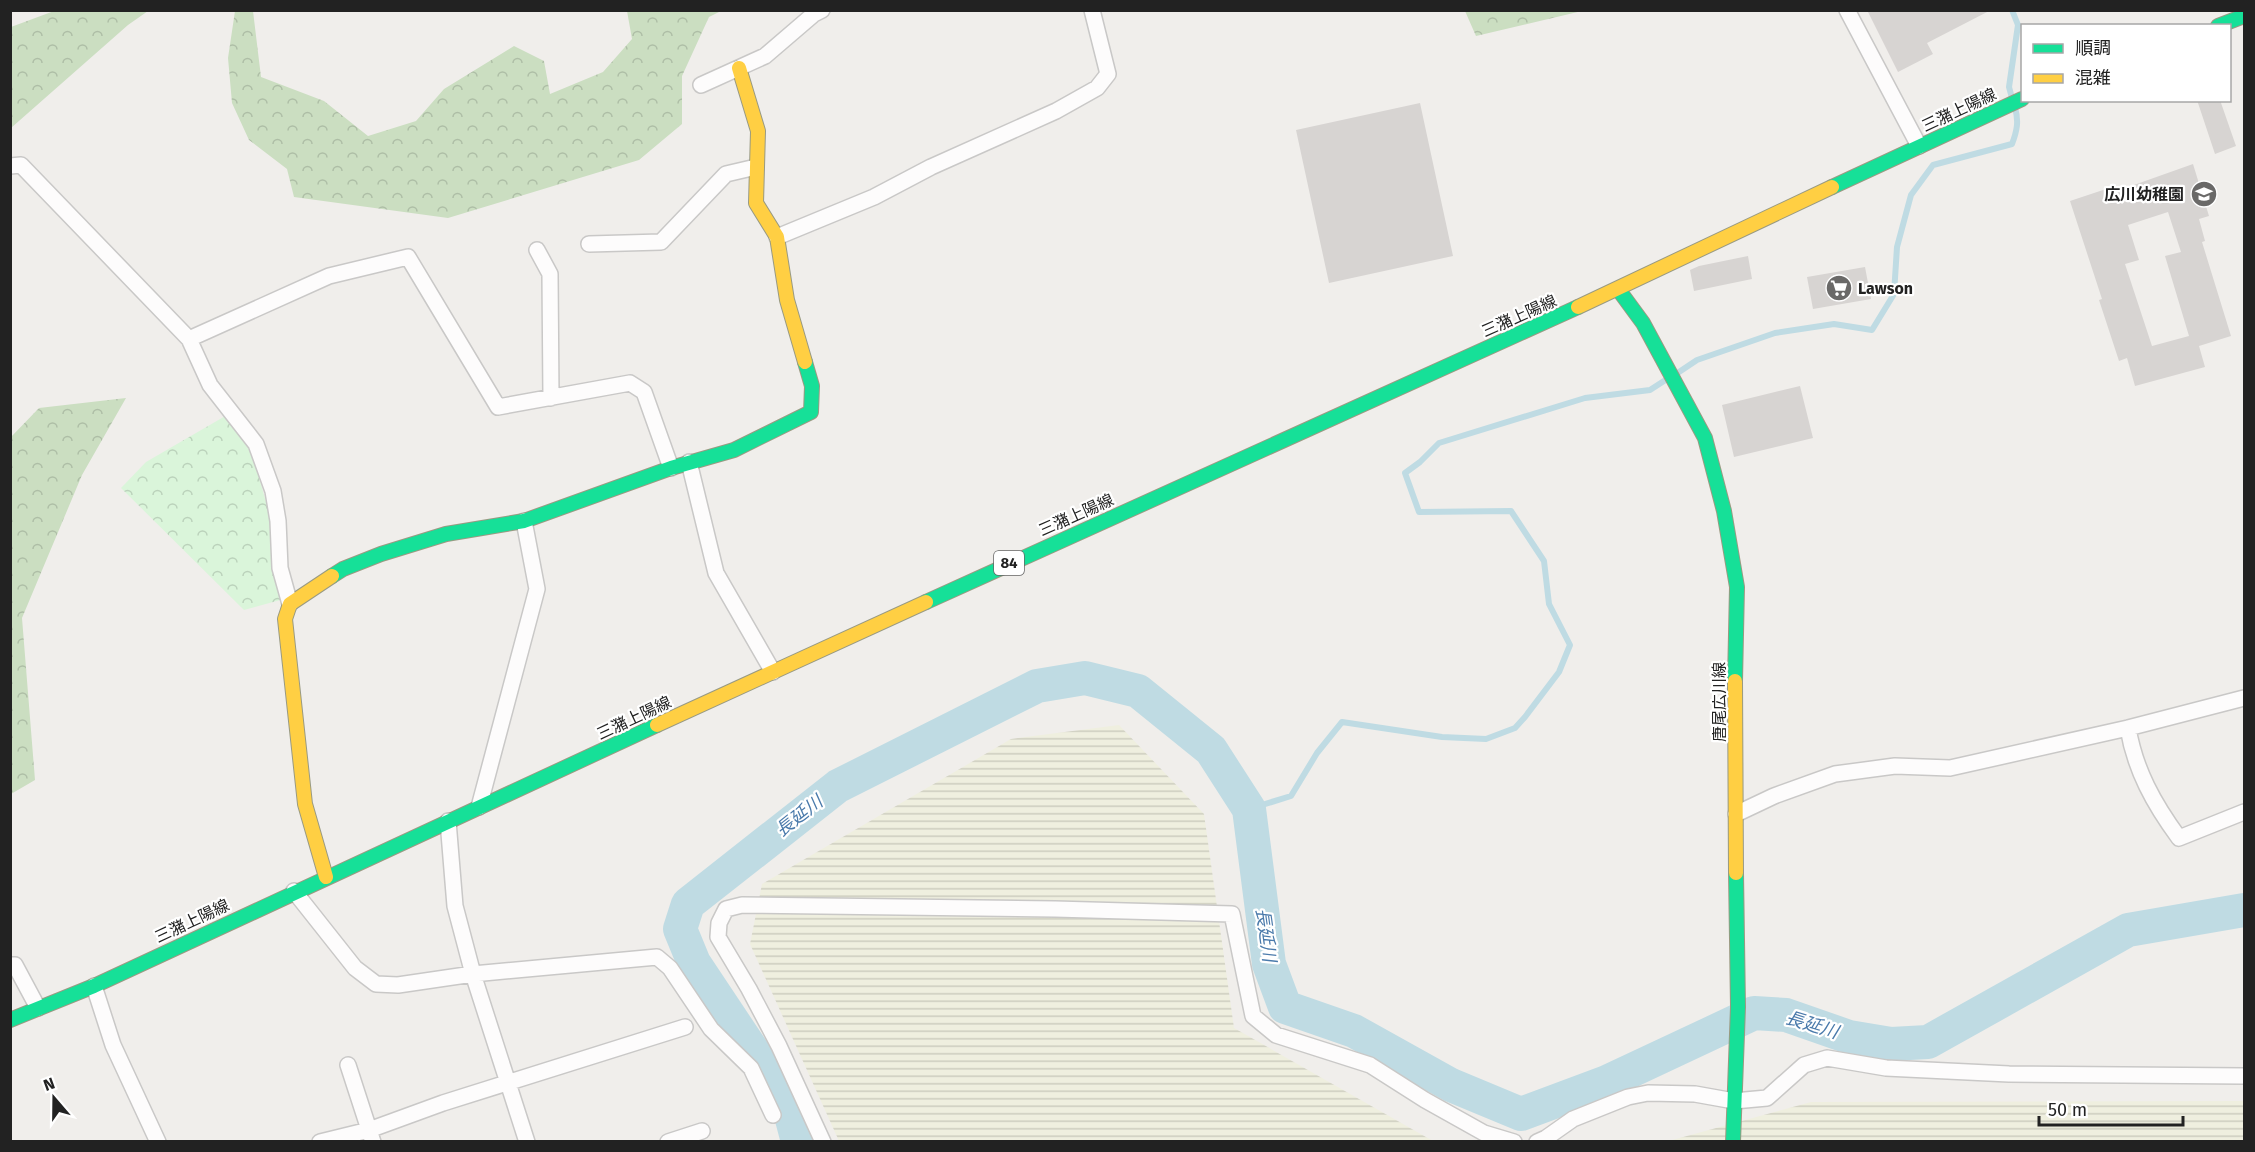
<svg xmlns="http://www.w3.org/2000/svg" width="2255" height="1152" font-family="'Fira Sans','Noto Sans JP',sans-serif">
	<style>
		.farmland { fill: url(#farmland-rules) }
		.forest { fill: url(#forest-crowns) }
		.park { fill: url(#park-crowns) }
		.lines { fill: none; stroke-linecap: round; stroke-linejoin: round }
		.stream { stroke: #bfdbe3; stroke-width: 6 }
		.river { stroke: #bfdbe3; stroke-width: 34 }
		.building { fill: #d7d4d2; fill-rule: evenodd }
		.street-casing { stroke: #c9c8c7; stroke-width: 18 }
		.fast-casing { stroke: #999a82; stroke-width: 16 }
		.slow-casing { stroke: #999a82; stroke-width: 16 }
		.street { stroke: #fdfcfc; stroke-width: 15 }
		.fast { stroke: #16e098; stroke-width: 14 }
		.slow { stroke: #ffcf43; stroke-width: 14 }
		.labels { text-anchor: middle; dominant-baseline: central; stroke-width: 4.5; stroke-linejoin: round; paint-order: stroke }
		.shield { fill: #fff; stroke: #646464; stroke-width: 1.5 }
		.shield-label { font-size: 15px; font-weight: bold; fill: #222 }
		.street-label { font-size: 16px; fill: #222; stroke: #fff }
		.poi-label { font-size: 16px; font-weight: bold; fill: #222; stroke: #fff; text-anchor: end }
		.water-label { font-size: 18px; font-style: italic; fill: #4a7aab; stroke: #fff }
	</style>
	<defs>
		<pattern id="farmland-rules" width="6" height="5" patternUnits="userSpaceOnUse" patternTransform="scale(1.5)"><rect width="6" height="5" fill="#efefdf"/><path d="M0 2.5h6" fill="none" stroke="#cdcdbf"/></pattern>
		<pattern id="forest-crowns" width="20" height="18" patternUnits="userSpaceOnUse" patternTransform="scale(1.5)"><rect width="20" height="18" fill="#cbdec1"/><path d="M2 6a3 3 0 1 1 6 0M12 15a3 3 0 1 1 6 0" fill="none" stroke="#aebea6"/></pattern>
		<pattern id="park-crowns" width="20" height="18" patternUnits="userSpaceOnUse" patternTransform="scale(1.5)"><rect width="20" height="18" fill="#daf5da"/><path d="M2 6a3 3 0 1 1 6 0M12 15a3 3 0 1 1 6 0" fill="none" stroke="#bbd2bb"/></pattern>
	</defs>
	<rect width="100%" height="100%" fill="#f0eeeb"/>
	<path class="farmland" d="M1119 725 1204 814 1234 1028 1433 1141H839L750 944 762 884 1011 739Z
		M2244 1101V1141L1665 1142 1811 1102Z"/>
	<path class="forest" d="M54 11H148L128 25 11 128V27Z
		M235 11H253L261 77 324 101 368 136 416 121 444 89 514 46 544 61 550 94 603 72 632 39 627 11H721L709 17 682 76V124L639 160 448 218 294 197 287 169 249 140 232 103 228 58Z
		M1465 11H1582L1476 36Z
		M126 398 82 475 22 618 35 780 11 794V437L39 408Z"/>
	<path class="park" d="M227 415 253 456 273 527 284 599 244 610 121 488 146 462Z"/>
	<g class="lines">
		<path class="stream" d="M2012 10 2018 25 2009 87 2012 98
			M1676 374 1697 360 1775 333 1834 324 1872 330 1894 294 1897 247 1911 195 1933 165 2012 144C2017 131 2019 121 2015 108
			M1249 809 1291 796 1317 753 1342 722 1442 737 1486 739 1515 728 1525 717 1559 672 1570 645 1549 604 1544 561 1511 511 1419 512 1405 473 1420 462 1439 443 1585 398 1650 390 1667 379"/>
		<path class="river" d="M798 1142 788 1104 694 963 680 929 688 904 838 786 1037 686 1085 678 1138 691 1211 750 1249 809 1269 964 1285 1007 1354 1031 1451 1085 1521 1114 1607 1082 1754 1013 1786 1015 1849 1037 1891 1044 1928 1042 2128 930 2244 910"/>
	</g>
	<path class="building" d="M1867 10H1991L1927 43 1933 54 1898 72Z
		M2197 100H2220L2236 146 2215 154Z
		M1420 103 1453 256 1329 283 1296 130Z
		M2193 164 2209 216 2199 219 2205 241 2202 242 2231 336 2199 346 2205 367 2135 386 2127 358 2119 361 2099 300 2102 299 2070 201 2115 186 2117 191ZM2168 212 2181 252 2165 256 2189 336 2152 346 2125 264 2139 260 2128 225Z
		M1748 256 1752 279 1694 291 1690 270 1699 266Z
		M1865 267 1871 299 1813 309 1807 277Z
		M1800 386 1813 438 1734 457 1722 405Z"/>
	<g class="lines">
		<defs>
			<path id="street" d="M1847 10 1919 146
				M701 85 765 56 814 14 822 10
				M10 166 21 165 189 339 210 385 256 444 273 491 278 521 280 568 290 604
				M777 237 874 197 931 167 1056 111 1097 88 1108 74 1092 10
				M589 244 661 242 726 174 756 167
				M537 250 550 274 551 398
				M189 339 329 276 408 257 498 407 630 383 644 392 671 468
				M689 462 716 573 773 672
				M2128 728C2135 770 2154 804 2179 838L2244 812
				M479 807 537 589 524 521
				M1736 814 1774 796 1835 774 1895 766 1950 768 2128 728 2244 698
				M448 821 455 906 473 974 527 1142
				M294 891 355 968 376 984 398 985 473 974 657 957 670 968 711 1029 751 1068 773 1115
				M10 965H15L38 1008
				M94 986 113 1045 158 1142
				M348 1065 373 1142
				M320 1142 369 1130 443 1103 685 1027
				M668 1142 702 1131
				M823 1142 779 1046 749 989 718 937 719 923 726 909 742 905 1055 909 1232 914 1253 1016 1276 1035 1370 1065 1425 1100 1484 1133 1514 1142
				M1537 1142 1546 1138 1573 1119 1628 1097 1648 1093 1695 1094 1734 1101 1767 1098 1804 1065 1827 1058 1886 1068 2009 1074 2244 1076"/>
			<path id="fast" d="M2218 26 2244 16
				M1832 187 2022 99
				M1618 289 1643 323 1705 438 1724 511 1737 587 1735 681
				M332 576 343 569 381 554 446 534 524 521 671 468 734 450 811 412 812 386 805 362
				M926 602 1578 307
				M10 1020 94 986 657 725
				M1733 1142 1738 1007 1736 873"/>
			<path id="slow" d="M739 68 758 131 756 203 777 237 787 300 805 362
				M1578 307 1832 187
				M1735 681 1736 873
				M657 725 926 602
				M326 877 305 804 285 619 290 604 332 576"/>
		</defs>
		<use href="#street" class="street-casing"/>
		<use href="#fast" class="fast-casing"/>
		<use href="#slow" class="slow-casing"/>
		<use href="#street" class="street"/>
		<use href="#fast" class="fast"/>
		<use href="#slow" class="slow"/>
	</g>
	<defs>
		<symbol id="school-disc" viewBox="-11 -11 22 22"><circle r="9.5" fill="#6a6968" stroke="#fff"/><path d="M0-5L7-2L0 1L-7-2ZM-4 1L0 2.5L4 1V4Q0 6-4 4Z" fill="#fff"/></symbol>
		<symbol id="supermarket-disc" viewBox="-11 -11 22 22"><circle r="9.5" fill="#6a6968" stroke="#fff"/><path d="M-6-5.5h2.5l.6 2H6L4.5 2H-2.5L-4.4-4H-6ZM-1.5 3.2a1.3 1.3 0 1 0 .1 0ZM3 3.2a1.3 1.3 0 1 0 .1 0Z" fill="#fff"/></symbol>
	</defs>
	<g fill-rule="evenodd">
		<use href="#school-disc" x="2189" y="179" width="30" height="30"/>
		<use href="#supermarket-disc" x="1824" y="273" width="30" height="30"/>
	</g>
	<g class="labels">
		<rect class="shield" x="994" y="551" width="30" height="24" rx="4.5"/>
		<g class="shield-label">
			<text x="1009" y="563">84</text>
		</g>
		<g class="street-label">
			<text transform="translate(1959 110) rotate(-25)">三潴上陽線</text>
			<text transform="translate(1519 316) rotate(-24)">三潴上陽線</text>
			<text transform="translate(1076 515) rotate(-24)">三潴上陽線</text>
			<text transform="translate(1719 702) rotate(-90)">唐尾広川線</text>
			<text transform="translate(634 718) rotate(-25)">三潴上陽線</text>
			<text transform="translate(192 921) rotate(-25)">三潴上陽線</text>
		</g>
		<g class="poi-label">
			<text x="2184" y="194">広川幼稚園</text>
			<text x="1858" y="288" text-anchor="start">Lawson</text>
		</g>
		<g class="water-label">
			<text transform="translate(799 816) rotate(-38)">長延川</text>
			<text transform="translate(1266 935) rotate(82)">長延川</text>
			<text transform="translate(1812 1025) rotate(17)">長延川</text>
		</g>
	</g>
	<rect width="2255" height="1152" fill="none" stroke="#222222" stroke-width="24"/>
	<rect x="2021" y="24" width="210" height="78" fill="#ffffff" stroke="#a7a7a7" stroke-width="1.5"/>
	<rect x="2033" y="44" width="30" height="9" fill="#16e098" stroke="#a7a7a7" stroke-width="1.5"/>
	<text x="2075" y="54" font-size="18" fill="#222222">順調</text>
	<rect x="2033" y="74" width="30" height="9" fill="#ffcf43" stroke="#a7a7a7" stroke-width="1.5"/>
	<text x="2075" y="84" font-size="18" fill="#222222">混雑</text>
	<g transform="translate(54 1098) rotate(340)" stroke="#ffffff" stroke-width="4.5" paint-order="stroke">
	<path d="M0-4.5L10 22L0 15L-10 22Z" fill="#222222"/>
	<text y="-9" font-size="16" font-weight="bold" text-anchor="middle" fill="#222222">N</text>
	</g>
	<path d="M2039 1116v9h144v-9" fill="none" stroke="#222222" stroke-width="3"/>
	<text x="2048" y="1116" font-size="18" fill="#222222" stroke="#ffffff" stroke-width="4.5" paint-order="stroke">50 m</text>
</svg>
